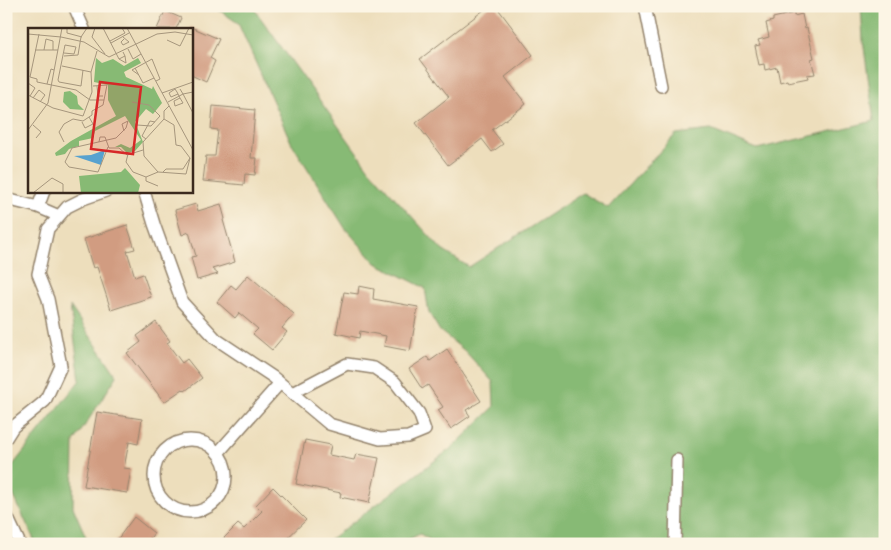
<svg xmlns="http://www.w3.org/2000/svg" width="891" height="550" font-family="'Libre Caslon Text',serif">
	<style>
		.forest { fill: #87ba74; stroke: #617249 }
		.building { fill: #d19c81 }
		.lines { fill: none; stroke-linecap: round; stroke-linejoin: round }
		.street-casing { stroke: #94846d; stroke-width: 14 }
		.street { stroke: #fff; stroke-width: 11 }
		.inset-road { fill: none; stroke: #a6967d; stroke-width: 1 }
		.view { fill: #d62828; fill-opacity: 0.15; stroke: #d62828; stroke-width: 2.5 }
		.inset-edge { fill: none; stroke: #3b2a1e; stroke-width: 2.5 }
	</style>
	<rect width="100%" height="100%" fill="#fcf5e5"/>
	<filter id="ink" filterUnits="userSpaceOnUse"><feTurbulence type="fractalNoise" baseFrequency=".02" numOctaves="2"/><feDisplacementMap in="SourceGraphic" scale="10" xChannelSelector="R" yChannelSelector="G"/><feConvolveMatrix kernelMatrix="1 2 1 2 8 2 1 2 1" color-interpolation-filters="sRGB"/></filter>
	<filter id="wash" filterUnits="userSpaceOnUse"><feTurbulence type="fractalNoise" baseFrequency=".0096" numOctaves="4" result="noise"/><feDisplacementMap in="SourceGraphic" scale="20" xChannelSelector="R" yChannelSelector="G"/><feGaussianBlur stdDeviation="1.12" result="paint"/><feColorMatrix in="noise" values="0 0 0 0 0 0 0 0 0 0 0 0 0 0 0 0 0 1.4 0 .05"/><feComposite in="paint" operator="in"/></filter>
	<g filter="url(#wash)">
		<rect width="100%" height="100%" fill="#eddebc"/>
		<path class="forest" d="M213 6H252L369 169 442 250 469 267 583 193 608 208 676 134 711 130 757 149 874 121 863 40 861 6H885V544H437L420 534 399 544H324L453 447 494 407 493 382 465 351 440 331 429 313 425 288 376 263 345 228 291 142 238 23Z
			M70 306 117 376 74 442 73 507 89 544H36L6 479V474L80 380Z"/>
		<g id="blocks">
			<path class="building" d="M489 6H496L533 55 505 77 526 104 492 130 503 144 492 152 482 139 448 165 416 123 449 97 420 59Z
				M165 11 181 18 176 29H157Z
				M794 13V16L802 14 805 29 807 28 814 58 811 59 815 74 807 75 808 78 788 82 787 80 780 82 777 67 765 70 764 64 759 65 755 46 760 45 758 40 769 37 766 23 773 21V18Z
				M191 27 219 39 210 58 215 61 206 82 191 75Z
				M213 106 255 110 251 158H257L255 175 245 174 244 185 203 181 206 156H215L218 130 211 129Z
				M196 204 198 211 221 204 225 219 223 220 235 262 212 269 218 274 197 280 191 257 196 256 189 232 182 235 175 210Z
				M127 225 135 249 127 251 135 277 143 274 151 297 111 310 97 267 93 268 84 239Z
				M248 275 294 314 282 328 287 332 272 350 253 334 258 329 239 313 235 318 217 302 231 285 236 289Z
				M359 286 374 289 373 299 418 307 410 351 384 346 386 336 360 331 359 338 336 333 344 292 358 294Z
				M156 322 170 341 167 343 182 363 187 359 202 378 185 391 183 389 164 402 127 353 141 342 137 336Z
				M447 349 481 401 466 410 470 416 451 429 438 410 443 407 428 385 422 389 409 369 427 357 430 361Z
				M97 412 142 419 138 444 129 442 124 468 131 469 127 493 84 486Z
				M305 440 331 445 329 455 354 460 356 454 379 458 369 503 340 497 341 493 296 484Z
				M273 487 306 520 281 544H218L238 524 244 529 262 511 256 505Z
				M134 517 154 533 146 544H114Z"/>
		</g>
	</g>
	<g filter="url(#ink)">
		<use href="#blocks" fill-opacity="0" stroke="#94846d" stroke-width="1"/>
		<g class="lines">
			<defs>
				<path id="street" d="M74 6 84 29
					M645 6 661 86
					M144 191 154 224 182 302 216 339 273 377 329 424 380 439 408 437 425 430 419 413 395 382 374 368 347 364 292 393
					M6 199 38 207 59 216
					M38 207 44 191
					M6 438 13 427 45 401 61 366 48 299 38 274 48 229 67 207 83 199 106 191
					M154 476a36 36 0 1 1 72 0a36 36 0 1 1-72 0Z
					M218 453 280 383
					M6 514 20 544
					M675 544 677 460"/>
			</defs>
			<use href="#street" class="street-casing"/>
			<use href="#street" class="street"/>
		</g>
	</g>
	<g transform="translate(28 28)">
		<rect width="165" height="165" fill="#eddebc"/>
		<path d="M68 30 74 35 85 31 96 38 110 30 113 35 96 44 98 49 124 61 125 58 134 75 125 86 118 81 107 94 115 114 107 123 99 125 93 119H87L93 116 102 120 113 112 97 88 67 103 65 110 51 113V118L41 121 37 126 28 128 27 125 43 113 88 88 80 72V57L66 54ZM42 63 49 68 50 76 56 82 42 81 35 74 36 64ZM97 140 112 157 110 165H53L51 148 93 144Z" fill="#87ba74"/>
		<path d="M77 122 73 137 46 128 63 127Z" fill="#57a2cf"/>
		<path class="inset-road" d="M39 0V5L54 9M67 0 64 9 77 26M75 0 91 31 97 28 95 24M99 0 165 122M0 6 33 9M11 6 2 49 9 51V54L48 62 62 72H76M33 9 56 14 81 29 129 6 147 4 165 7M95 9 101 14 95 17 93 14 96 11M139 12 152 18 161 0M82 13 97 5 94 0M83 15 101 5M100 21 105 31 113 26M7 22H30M16 22 18 11 25 13V22M36 25 46 26 48 19 37 17 30 52 31 54 53 58 55 42M36 28 50 27 53 9 59 0M91 31 98 35 97 28M34 38 63 44M107 40 115 55 126 50M111 47 104 42 124 31 132 51 128 53M0 55 7 60 2 68M19 56 23 41 26 42M69 58 70 68H75M152 61 155 66 165 64M134 65 165 54M150 66 143 69 141 65 147 61 149 64 152 70 155 75M0 67 25 80 55 88 64 64 63 44 69 23M5 70 11 62 17 67 12 74M152 70 146 73 147 78 155 75M104 74 121 77 132 88M140 74 155 66 165 85M136 91 115 114 116 128 130 144 158 146 162 130 153 118 148 117 146 97 136 91V83L141 78M54 94 57 100 65 96 61 89M5 97 13 104 8 110M109 97 123 98 132 88M0 102 20 75 34 0M118 111 114 108 122 93 127 94M36 114 31 104 36 96 45 91 55 93 64 87V83L75 77 79 57 65 58M71 114 72 109H77L81 120H91L99 127 115 122M80 119 70 144 41 139 37 134 44 120 88 110 98 100 100 93 94 96 96 103M100 126 98 134 105 144 118 149 130 144M135 144 138 141H155L162 130M118 149V153L130 158M5 165 24 150 35 156V165"/>
		<path class="view" d="M72 54 113 59 105 126 63 121Z"/>
		<rect width="165" height="165" class="inset-edge"/>
	</g>
	<rect width="891" height="550" fill="none" stroke="#fcf5e5" stroke-width="25"/>
</svg>
